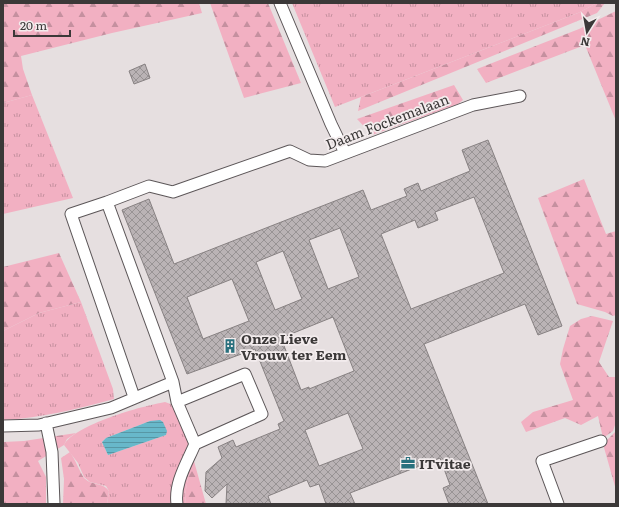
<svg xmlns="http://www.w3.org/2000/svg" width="619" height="507" font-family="Literata,serif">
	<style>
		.grass { fill: url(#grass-tufts); fill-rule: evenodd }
		.forest { fill: url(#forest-firs) }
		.water { fill: url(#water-rules) }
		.building { fill: url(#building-cross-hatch); stroke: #878182; fill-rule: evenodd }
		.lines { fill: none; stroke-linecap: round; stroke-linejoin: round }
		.service-casing { stroke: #5c5658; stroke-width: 13 }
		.service { stroke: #fff; stroke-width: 11 }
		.labels { text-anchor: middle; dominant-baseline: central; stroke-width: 3.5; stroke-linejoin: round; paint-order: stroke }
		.street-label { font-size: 14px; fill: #3b3838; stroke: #f3eced }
		.poi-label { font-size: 14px; font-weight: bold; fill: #3b3838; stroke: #f3eced; text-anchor: start }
	</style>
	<defs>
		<pattern id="grass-tufts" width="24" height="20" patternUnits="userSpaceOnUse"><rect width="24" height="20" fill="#f2b0c2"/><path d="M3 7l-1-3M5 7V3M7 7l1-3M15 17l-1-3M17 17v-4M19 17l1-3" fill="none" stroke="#c5909f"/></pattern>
		<pattern id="forest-firs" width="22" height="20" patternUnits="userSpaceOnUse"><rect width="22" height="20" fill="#f2b0c2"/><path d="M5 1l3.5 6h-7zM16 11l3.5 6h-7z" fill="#c5909f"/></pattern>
		<pattern id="water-rules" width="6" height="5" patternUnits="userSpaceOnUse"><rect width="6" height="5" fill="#68b8ca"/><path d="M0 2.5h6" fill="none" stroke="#5797a5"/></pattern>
		<pattern id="building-cross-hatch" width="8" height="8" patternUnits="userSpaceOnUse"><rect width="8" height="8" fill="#bab3b5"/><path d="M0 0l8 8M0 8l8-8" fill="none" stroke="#989394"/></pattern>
	</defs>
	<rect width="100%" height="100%" fill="#e6dfe0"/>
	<path class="grass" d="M292 3H597L578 13 335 107Z
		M32 95 73 198 3 214V103Z
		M81 302 113 389 114 399C77 409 42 418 3 420V331L39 313Z
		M165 402 176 406 192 454 185 495 186 504H107L109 491 106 486 90 482 84 477 78 463 64 445C74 425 142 406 165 402ZM150 421 166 435 108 455 102 442 106 438Z"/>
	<path class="forest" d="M3 3H199L202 13 112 33 21 56 23 69 32 95 3 103Z
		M210 3H268L301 83 244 98Z
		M597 3H605L597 13 358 111 361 97 578 13Z
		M616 11V121L585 45 486 83 477 69 579 29Z
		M454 85 463 100 458 104 372 135 357 119Z
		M584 179 606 234 616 231V315L613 316 605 312 577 304 538 198Z
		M59 253 81 302 39 313 3 331V267Z
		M592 316 613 321 599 362 609 377H616V422L613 431 603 438 598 416 581 425 565 418 526 432 521 422 533 412 573 400 560 364 563 349 570 326 581 319Z
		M616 431V490L603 444Z
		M76 433 67 439 64 445 38 461 46 477V504H3V442L24 441Z
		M70 452C75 459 80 472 84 478 92 486 103 482 109 491L107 504H63L64 479 61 458Z
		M192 454 206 504H186L185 495Z"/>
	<path class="water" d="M160 420 163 422 167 431 166 435 108 455 102 442 106 438 150 421Z"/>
	<path class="building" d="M145 64 150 78 134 84 129 71Z
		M488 140 562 326 538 335 525 304 424 344 488 504H449L443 488 450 485 440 458 350 493 355 504H326L319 484 310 487 307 480 268 496 271 504H226L227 484 212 498 205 491 206 472 222 458 218 447 233 440 236 447 280 429 278 424 284 421 255 349 187 374 122 210 149 199 174 264 363 190 371 210 407 196 404 189 418 183 421 191 470 171 462 150ZM474 197 504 273 411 309 381 234 415 220 418 228 438 220 435 212ZM340 228 359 277 328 289 309 240ZM283 251 302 299 275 310 256 262ZM232 279 249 321 203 339 187 297ZM333 317 354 371 309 389V387L301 390 281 338ZM348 413 363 449 319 466 305 430Z"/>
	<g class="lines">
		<defs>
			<path id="service" d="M280 3 331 124 345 153
				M107 202 149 186 173 192 290 151 309 160 325 161 473 105 520 96
				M134 397 71 214 107 202 173 382
				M46 423 52 452 54 504
				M3 426 39 425 111 408 173 382 177 402 195 444 262 414 245 374 177 402
				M177 504C174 483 187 463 195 444
				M558 504 542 461 601 441"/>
		</defs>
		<use href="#service" class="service-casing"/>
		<use href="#service" class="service"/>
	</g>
	<defs>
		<symbol id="building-bare" viewBox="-9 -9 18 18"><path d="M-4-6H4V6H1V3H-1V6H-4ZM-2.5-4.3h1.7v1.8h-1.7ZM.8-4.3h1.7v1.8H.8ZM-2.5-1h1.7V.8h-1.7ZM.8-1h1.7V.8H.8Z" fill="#29707d" stroke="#f3eced" stroke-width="2.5" paint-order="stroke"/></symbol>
		<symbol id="office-bare" viewBox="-9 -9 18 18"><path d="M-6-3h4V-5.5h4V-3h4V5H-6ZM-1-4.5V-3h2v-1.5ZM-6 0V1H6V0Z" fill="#29707d" stroke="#f3eced" stroke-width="2.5" paint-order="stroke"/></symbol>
	</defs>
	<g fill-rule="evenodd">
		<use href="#building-bare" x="220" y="336" width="20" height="20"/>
		<use href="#office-bare" x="398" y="453" width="20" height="20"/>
	</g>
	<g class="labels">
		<g class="street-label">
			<text transform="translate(387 121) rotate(-21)">Daam Fockemalaan</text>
		</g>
		<g class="poi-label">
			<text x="241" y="338">Onze Lieve<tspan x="241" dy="16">Vrouw ter Eem</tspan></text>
			<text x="419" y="463">ITvitae</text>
		</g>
	</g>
	<rect width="619" height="507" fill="none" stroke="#3b3838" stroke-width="8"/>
	<g transform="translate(587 32) rotate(191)" stroke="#f3eced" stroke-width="3" paint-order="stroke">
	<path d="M0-3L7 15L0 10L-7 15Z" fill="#3b3838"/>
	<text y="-6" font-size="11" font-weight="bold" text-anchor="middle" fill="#3b3838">N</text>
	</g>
	<path d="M14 30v6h56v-6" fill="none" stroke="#3b3838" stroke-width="2"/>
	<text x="20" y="30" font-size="12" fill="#3b3838" stroke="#f3eced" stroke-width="3" paint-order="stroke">20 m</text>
</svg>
